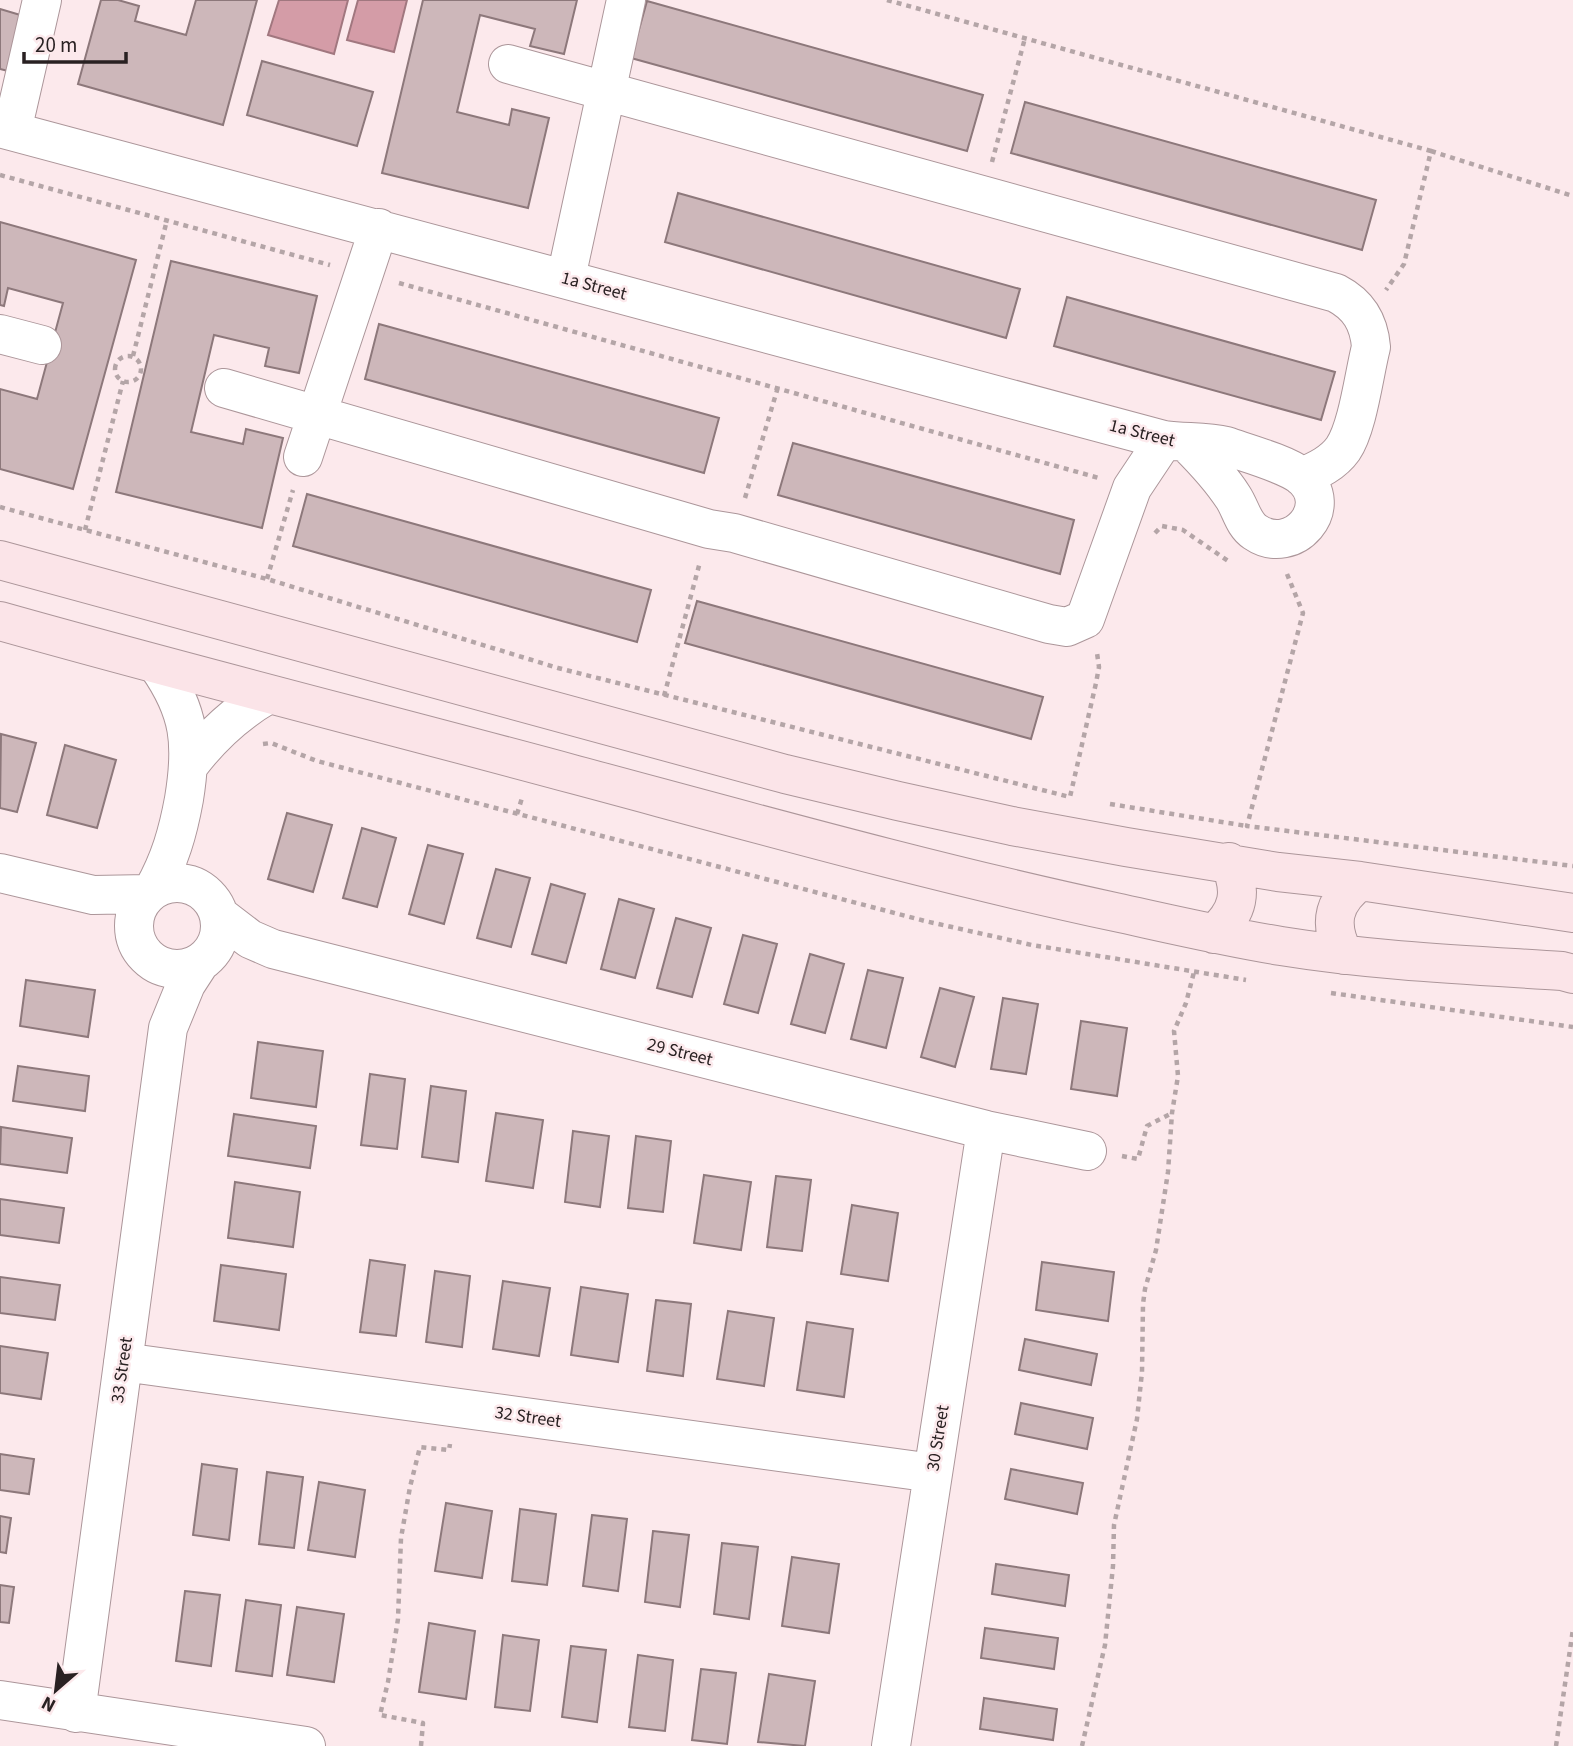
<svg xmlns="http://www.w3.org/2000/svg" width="1573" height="1746" font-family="'Source Sans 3',sans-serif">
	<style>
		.water { fill: #d49ca7; stroke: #a1777f; stroke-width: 2 }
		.building { fill: #cdb7ba; stroke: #8d787b; stroke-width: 2 }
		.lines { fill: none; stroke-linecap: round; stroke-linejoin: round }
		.street-casing { stroke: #ac969a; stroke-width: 40 }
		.secondary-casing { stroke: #ac969a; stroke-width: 40 }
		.path { stroke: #b4a5a7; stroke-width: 4.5; stroke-dasharray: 5 5; stroke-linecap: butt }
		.street { stroke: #fff; stroke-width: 38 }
		.secondary { stroke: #fbe4e8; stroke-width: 38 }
		.labels { text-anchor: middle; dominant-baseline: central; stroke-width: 5; stroke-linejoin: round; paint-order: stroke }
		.street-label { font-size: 18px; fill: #292122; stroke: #fce9ec }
	</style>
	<rect width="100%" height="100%" fill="#fce9ec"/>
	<path class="water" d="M279 0H348L334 54 268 35Z
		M358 0H407L394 52 347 40Z"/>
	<path class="building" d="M101 0H118L139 6 135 21 186 35 196 0H257L223 125 78 84Z
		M423 0H577L564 54 530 46 535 29 480 15 457 112 509 125 512 109 549 118 528 208 382 173Z
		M647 1 983 95 967 151 631 58Z
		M0 9 27 17 12 72 0 69Z
		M262 61 373 92 357 146 247 115Z
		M1025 102 1376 200 1362 250 1011 153Z
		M678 193 1020 289 1006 338 665 242Z
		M0 222 136 260 73 489 0 469V389L37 399 63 303 8 288 4 306 0 305Z
		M171 261 317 296 299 373 265 366 269 348 214 335 191 432 243 444 246 429 283 438 262 528 116 492Z
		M1067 297 1335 372 1321 420 1054 346Z
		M379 324 719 418 704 473 365 379Z
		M793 443 1074 520 1060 574 778 495Z
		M307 494 651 590 637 642 293 546Z
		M697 601 1043 697 1031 739 685 643Z
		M1 734 36 743 17 812 0 808Z
		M65 745 116 760 97 828 47 815Z
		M287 813 332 825 313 892 268 879Z
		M362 828 396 838 377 907 343 898Z
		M428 845 463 854 444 924 409 914Z
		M496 869 530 878 511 947 477 938Z
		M551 884 585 894 566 963 532 954Z
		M619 899 654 909 635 978 601 969Z
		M676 918 711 928 692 997 657 988Z
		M743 935 777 944 758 1013 724 1004Z
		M810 954 844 964 825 1033 791 1024Z
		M868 970 903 978 886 1048 851 1039Z
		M26 980 95 990 88 1037 20 1026Z
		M940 988 974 997 955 1067 921 1057Z
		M1003 998 1038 1004 1026 1074 991 1069Z
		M1081 1021 1127 1028 1117 1096 1071 1089Z
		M258 1042 323 1051 316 1107 251 1098Z
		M18 1066 89 1076 85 1111 13 1101Z
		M370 1074 405 1079 397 1149 361 1145Z
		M431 1086 466 1091 458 1162 422 1157Z
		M496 1113 543 1120 533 1188 486 1181Z
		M234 1114 316 1126 310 1168 228 1156Z
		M1 1127 72 1138 67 1173 0 1164Z
		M573 1131 609 1136 600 1207 565 1202Z
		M636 1136 671 1141 663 1212 628 1208Z
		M704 1175 751 1182 741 1250 694 1243Z
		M776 1176 811 1180 802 1251 767 1247Z
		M235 1182 300 1192 293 1247 228 1238Z
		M0 1199 64 1208 59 1243 0 1235Z
		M852 1205 898 1213 888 1281 841 1274Z
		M370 1260 405 1265 396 1336 360 1332Z
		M1042 1262 1114 1272 1108 1321 1036 1310Z
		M221 1265 286 1274 279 1330 214 1321Z
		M435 1271 470 1276 462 1347 426 1342Z
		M0 1277 60 1285 55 1320 0 1313Z
		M503 1281 550 1288 539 1356 493 1349Z
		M581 1287 628 1294 618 1362 571 1355Z
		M656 1300 691 1304 683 1376 647 1371Z
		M728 1311 774 1318 764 1386 717 1379Z
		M807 1322 853 1329 844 1397 797 1390Z
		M1025 1339 1097 1354 1091 1385 1019 1370Z
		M0 1346 48 1353 41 1399 0 1393Z
		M1021 1403 1093 1418 1087 1449 1015 1434Z
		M0 1454 34 1459 29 1494 0 1490Z
		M202 1464 237 1469 229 1540 193 1535Z
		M1011 1469 1083 1483 1077 1514 1005 1499Z
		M267 1472 303 1477 294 1548 259 1544Z
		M319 1482 365 1490 355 1557 308 1550Z
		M446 1503 492 1511 482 1578 435 1571Z
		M520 1509 556 1514 547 1585 512 1581Z
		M592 1515 627 1519 618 1591 583 1586Z
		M0 1516 11 1518 6 1553 0 1552Z
		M653 1531 689 1535 680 1607 645 1602Z
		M722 1543 758 1547 749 1619 714 1614Z
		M792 1557 839 1564 829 1633 782 1626Z
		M996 1564 1069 1575 1065 1606 992 1594Z
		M0 1585 14 1587 9 1623 0 1622Z
		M185 1591 220 1595 211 1666 176 1661Z
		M246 1600 281 1605 272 1676 236 1671Z
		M297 1607 344 1614 334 1682 287 1675Z
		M429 1623 475 1631 466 1699 419 1692Z
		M985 1628 1058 1638 1054 1669 981 1658Z
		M503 1635 539 1640 530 1711 495 1707Z
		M571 1646 606 1650 597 1722 562 1717Z
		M638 1655 673 1660 665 1731 629 1727Z
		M701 1669 736 1673 727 1744 692 1740Z
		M769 1674 815 1681 805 1746 758 1742Z
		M984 1698 1057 1709 1053 1740 980 1729Z"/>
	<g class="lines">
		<defs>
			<path id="street" d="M508 64 1336 293C1359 305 1369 322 1371 347 1364 374 1358 427 1343 449 1333 463 1318 470 1302 477
				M0 128 1164 440C1185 443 1206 441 1226 446 1246 453 1286 464 1301 476 1338 506 1293 558 1255 532 1243 524 1241 509 1233 497 1220 477 1204 460 1188 444
				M12 131 42 0
				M566 278 626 0
				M0 334 42 345
				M224 388 709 529 734 533 1049 624 1067 627 1085 619 1132 488 1164 440
				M303 457 379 228
				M190 764C212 735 236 713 267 695
				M0 873 93 895 148 894
				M134 926a43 43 0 1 1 86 0a43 43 0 1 1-86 0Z
				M153 890C170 860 178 832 184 799 193 744 190 712 158 666
				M220 916 250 939 273 949 986 1130 1087 1151
				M123 1362 933 1473
				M0 1700 306 1746
				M76 1713 168 1028 186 984 199 964
				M891 1746 986 1130"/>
			<path id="secondary" d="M0 560 785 774 898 801 1012 826 1126 847 1278 872 1360 881 1573 913
				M0 621C191 675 384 723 576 775 755 823 933 873 1115 912 1170 924 1225 937 1281 946 1374 961 1468 965 1562 971L1573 974
				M1214 934C1239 912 1243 891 1229 862
				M1344 955C1328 924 1332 902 1360 881"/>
		</defs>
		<use href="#street" class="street-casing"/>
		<use href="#secondary" class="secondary-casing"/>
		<path class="path" d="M887 0 1431 151 1404 264 1386 290
			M1431 151 1573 196
			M992 162 1025 38
			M0 175 330 265
			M399 283 1099 478
			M115 369a13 13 0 1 1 26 0a13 13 0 1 1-26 0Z
			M133 356 167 220
			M745 498 778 387
			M0 507 267 579 558 668 1070 797 1096 683 1099 667 1097 653
			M85 530 123 381
			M1155 533 1162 526 1183 530 1231 563
			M1287 574 1303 613 1247 826 1573 866
			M267 579 293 490
			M664 696 700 562
			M263 744 271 743 317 761 925 921 1032 945 1246 980
			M1110 804 1247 826
			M517 814 522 798
			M1331 993 1573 1027
			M1122 1156 1138 1159 1147 1126 1172 1113
			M421 1746 423 1723 380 1715 388 1682 398 1619 401 1538 410 1487 420 1447 449 1450 450 1444
			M1082 1746 1105 1645 1113 1566 1114 1525 1137 1419 1142 1372 1143 1304 1145 1289 1156 1250 1168 1172 1172 1113 1178 1076 1174 1031 1186 1003 1194 972
			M1556 1746 1573 1629"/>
		<use href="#street" class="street"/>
		<use href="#secondary" class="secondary"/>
	</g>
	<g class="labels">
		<g class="street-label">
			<text transform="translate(594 286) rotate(15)">1a Street</text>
			<text transform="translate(1142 433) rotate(14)">1a Street</text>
			<text transform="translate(680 1052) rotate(14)">29 Street</text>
			<text transform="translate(122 1370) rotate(-82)">33 Street</text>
			<text transform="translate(528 1417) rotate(8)">32 Street</text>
			<text transform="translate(938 1438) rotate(-81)">30 Street</text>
		</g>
	</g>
	<g transform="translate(56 1690) rotate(208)" stroke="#fce9ec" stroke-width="5" paint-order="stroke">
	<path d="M0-5L12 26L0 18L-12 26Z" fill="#292122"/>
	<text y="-10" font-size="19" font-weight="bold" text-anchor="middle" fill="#292122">N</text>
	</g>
	<path d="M24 52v10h102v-10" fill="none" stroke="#292122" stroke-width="3.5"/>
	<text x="35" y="52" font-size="21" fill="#292122" stroke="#fce9ec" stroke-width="5" paint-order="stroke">20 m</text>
</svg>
